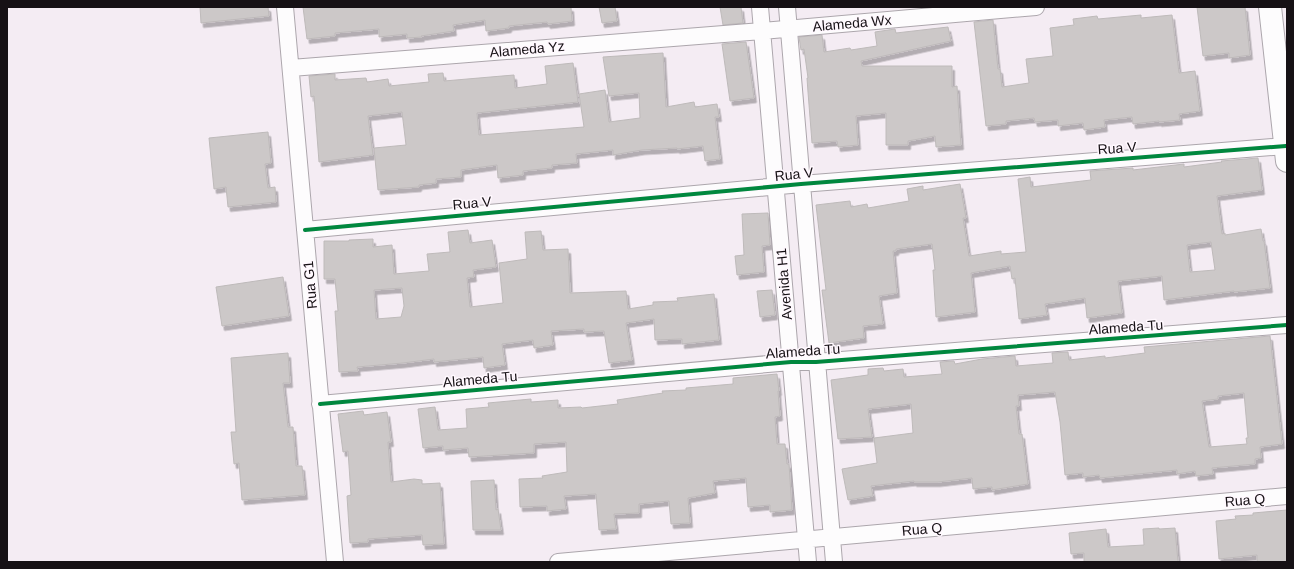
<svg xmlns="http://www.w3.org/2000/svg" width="1294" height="569" font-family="Arial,sans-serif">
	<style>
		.building { fill: #ccc8c8; stroke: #bebaba; fill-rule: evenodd; filter: url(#shadow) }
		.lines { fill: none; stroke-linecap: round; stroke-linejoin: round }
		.street-casing { stroke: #aca6ac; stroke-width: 18 }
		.secondary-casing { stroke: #aca6ac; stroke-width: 24 }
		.street { stroke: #fdfcfd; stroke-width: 16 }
		.secondary { stroke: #fdfcfd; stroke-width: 22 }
		.cycleway-casing { stroke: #fff8fe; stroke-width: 6 }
		.cycleway { stroke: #00873e; stroke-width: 4 }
		.labels { text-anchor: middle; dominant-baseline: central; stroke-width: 3; stroke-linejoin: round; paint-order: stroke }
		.street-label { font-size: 14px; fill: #161115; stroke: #fff8fe }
	</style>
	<defs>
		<filter id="shadow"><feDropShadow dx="2.5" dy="4.5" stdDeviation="0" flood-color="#0004"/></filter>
	</defs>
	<rect width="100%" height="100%" fill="#f4ecf3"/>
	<path class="building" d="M200 7H268L269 16 201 23Z
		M303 7H571L572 21 548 24 547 22 509 26V28L486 31 485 20 453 25 454 31 421 36 422 37 407 38V34L379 37V29L335 33V36L307 39Z
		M599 7H615L617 21 602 23Z
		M720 7H741L743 23 723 25Z
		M1197 7H1245L1250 55 1229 58V53L1203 56Z
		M1141 15V18L1172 15 1179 73 1195 71 1200 111 1179 114 1180 120 1159 122V121L1133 124 1132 117 1104 120 1105 127 1084 130 1083 123 1058 126V120L1035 122 1034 118 1006 121V124L986 126 974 22 993 20 998 69H1000L1002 87 1029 83 1026 59 1053 56 1050 28 1074 25 1073 19 1097 16 1098 19Z
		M948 27 951 41 861 61 862 66H952V87L957 86 961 145 936 147 935 136 908 141V145H886V113L856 116 858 145 838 147 837 141 812 143 808 92 807 78H808L804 49 801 50 799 37 822 35 824 52 850 48 851 50 877 46 875 32 895 29 896 33Z
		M746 42 754 98 730 101 722 44Z
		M663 53 666 107 694 102 695 107 717 104 719 117H715L720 159 705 161 703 146 677 149V148L642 150 613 155V150L576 154 577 163 552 165V168L523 171V175L498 178 497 165 461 170V177L436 179V183L419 185V187L378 190 374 148 406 145 402 112 368 116 373 155 319 162 314 96 311 97 309 76 335 74V80L366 78 367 82 388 79 389 86 429 82 428 74 443 73 444 81 514 75 515 88 547 84 545 66 573 63 578 102 477 113 479 135 584 127 579 94 605 90 609 122 640 118 639 93 609 96 603 57Z
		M268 132 271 163 265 164 268 188 275 187 276 202 228 207 226 187 214 189 209 138Z
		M1258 158 1262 190 1217 196 1222 234 1225 233V235L1261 229 1263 241H1264L1270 288 1234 292V291L1164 300 1162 276 1118 281 1122 313 1087 318 1085 298 1045 304 1047 315 1019 319 1015 278 1012 279 1010 266 971 273 975 312 936 317 933 270H935L932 244 896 249V251H893L897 293 879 296 883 324 863 326 864 338 829 343 822 290H826L816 205 850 201 851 207 867 204 868 208 909 201 907 189 923 186V190L960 184 966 218H963L969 256 1001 251V254L1026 252 1018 179 1030 177 1031 187 1091 180 1090 171 1133 168V170L1184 164V167L1222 162 1221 161ZM1211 242 1215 270 1190 272 1187 245Z
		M768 213 770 245 762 246 764 272 737 275 735 256 744 255 742 214Z
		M468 230 470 243 492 240 496 267 473 270 474 277 467 278 470 307 503 303 499 263 527 259 525 232 541 231 543 250 568 249 570 293 626 291 628 309 653 305V302L678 301 677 298 714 294 719 340 682 344V339L655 340 654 319 626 323 632 360 609 363 604 331 584 332V329L551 331 553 345 534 348 533 340 502 344 505 365 484 368 483 357 434 362V359L403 363 357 367 358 371 339 372 335 311H338L335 279H324V241H349V240L373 239V247L392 245 394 274 429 271 427 254 450 252 448 232ZM402 288 404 306 401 317 376 319 374 290Z
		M283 277 289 316 222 326 216 287Z
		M772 290 775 315 760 317 757 291Z
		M1270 336 1282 444 1260 447 1261 458 1255 459V464L1212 468 1213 474 1196 476 1195 471 1177 474V470L1100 478 1099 475 1083 477V473L1065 475 1060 422 1055 392 1018 395 1019 406H1016L1019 434H1022L1028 484 992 490V487L973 489 972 478 938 482H914V481L871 486 873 496 848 500 842 469 877 463 874 438 913 433 911 404 868 409 872 437 838 439 831 380 868 375V369L883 368 884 371 903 369 904 377 942 374 940 362 954 361 955 364 982 359 1015 356 1016 366 1053 363 1052 353 1068 352 1069 360 1105 356V358L1145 353 1144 347ZM1244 393 1248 438H1246L1247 444 1209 447 1202 401 1218 399V396Z
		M288 353 290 383H283L288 427H293L296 466H302L305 495 242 500 239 463 234 464 231 432H236L231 358Z
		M777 374 779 391H778L780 416 775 417 777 444H785L787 464H789L792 510 770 512V505L748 507 746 478 713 481 715 493 688 498 690 523 671 524 669 501 639 504V513L614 514 616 529 599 530 596 494 564 496 566 509 547 511V506L520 507 519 479 543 478 542 476 567 472 566 442 534 444V453L469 457 468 448 443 450V446L423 448 418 409 435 407 438 430 467 428 466 409 489 407 488 403 531 399V402L558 400V408L581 407 582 408 618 404 617 400 663 393 662 391 686 390V388L733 384V378Z
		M363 411 364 415 387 412 391 442H388L391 482 414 479 422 480V484L440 483 444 544 423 545 422 535 368 539V542L350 543 347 496 351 495 348 451 343 452 338 414Z
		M494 480 496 510 498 509 501 530H473L471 481Z
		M1287 510V562H1257V555L1219 559 1216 521 1236 519 1235 516 1253 515V513Z
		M1159 528V529L1175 528 1178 562H1084V553L1071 554 1069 533 1106 529 1108 547 1144 545 1143 529Z"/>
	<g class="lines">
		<defs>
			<path id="street" d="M285 7 335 562
				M760 7 808 562
				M787 7 834 562
				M291 68 762 31 1036 7
				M305 230 801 184 1286 146
				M320 404 791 362H816L1287 325
				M558 562 1287 496"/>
			<path id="secondary" d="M1270 7 1287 161"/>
		</defs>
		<use href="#street" class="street-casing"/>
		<use href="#secondary" class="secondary-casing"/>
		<use href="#street" class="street"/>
		<use href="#secondary" class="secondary"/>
		<defs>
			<path id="cycleway" d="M305 230 801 184 1286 146
				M320 404 791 362H816L1287 325"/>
		</defs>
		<use href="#cycleway" class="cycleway-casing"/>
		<use href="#cycleway" class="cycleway"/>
	</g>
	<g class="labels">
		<g class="street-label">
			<text transform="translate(852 23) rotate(-5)">Alameda Wx</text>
			<text transform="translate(527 49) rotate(-5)">Alameda Yz</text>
			<text transform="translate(1117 148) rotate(-4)">Rua V</text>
			<text transform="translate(794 174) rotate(-6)">Rua V</text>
			<text transform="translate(472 203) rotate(-5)">Rua V</text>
			<text transform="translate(784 284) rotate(-95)">Avenida H1</text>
			<text transform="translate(310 285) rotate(-95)">Rua G1</text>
			<text transform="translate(1126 327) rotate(-4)">Alameda Tu</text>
			<text transform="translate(803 351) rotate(-4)">Alameda Tu</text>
			<text transform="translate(480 379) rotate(-5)">Alameda Tu</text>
			<text transform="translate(1245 500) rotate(-5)">Rua Q</text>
			<text transform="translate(922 529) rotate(-5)">Rua Q</text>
		</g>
	</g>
	<rect width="1294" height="569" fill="none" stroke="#161115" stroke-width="16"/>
</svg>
